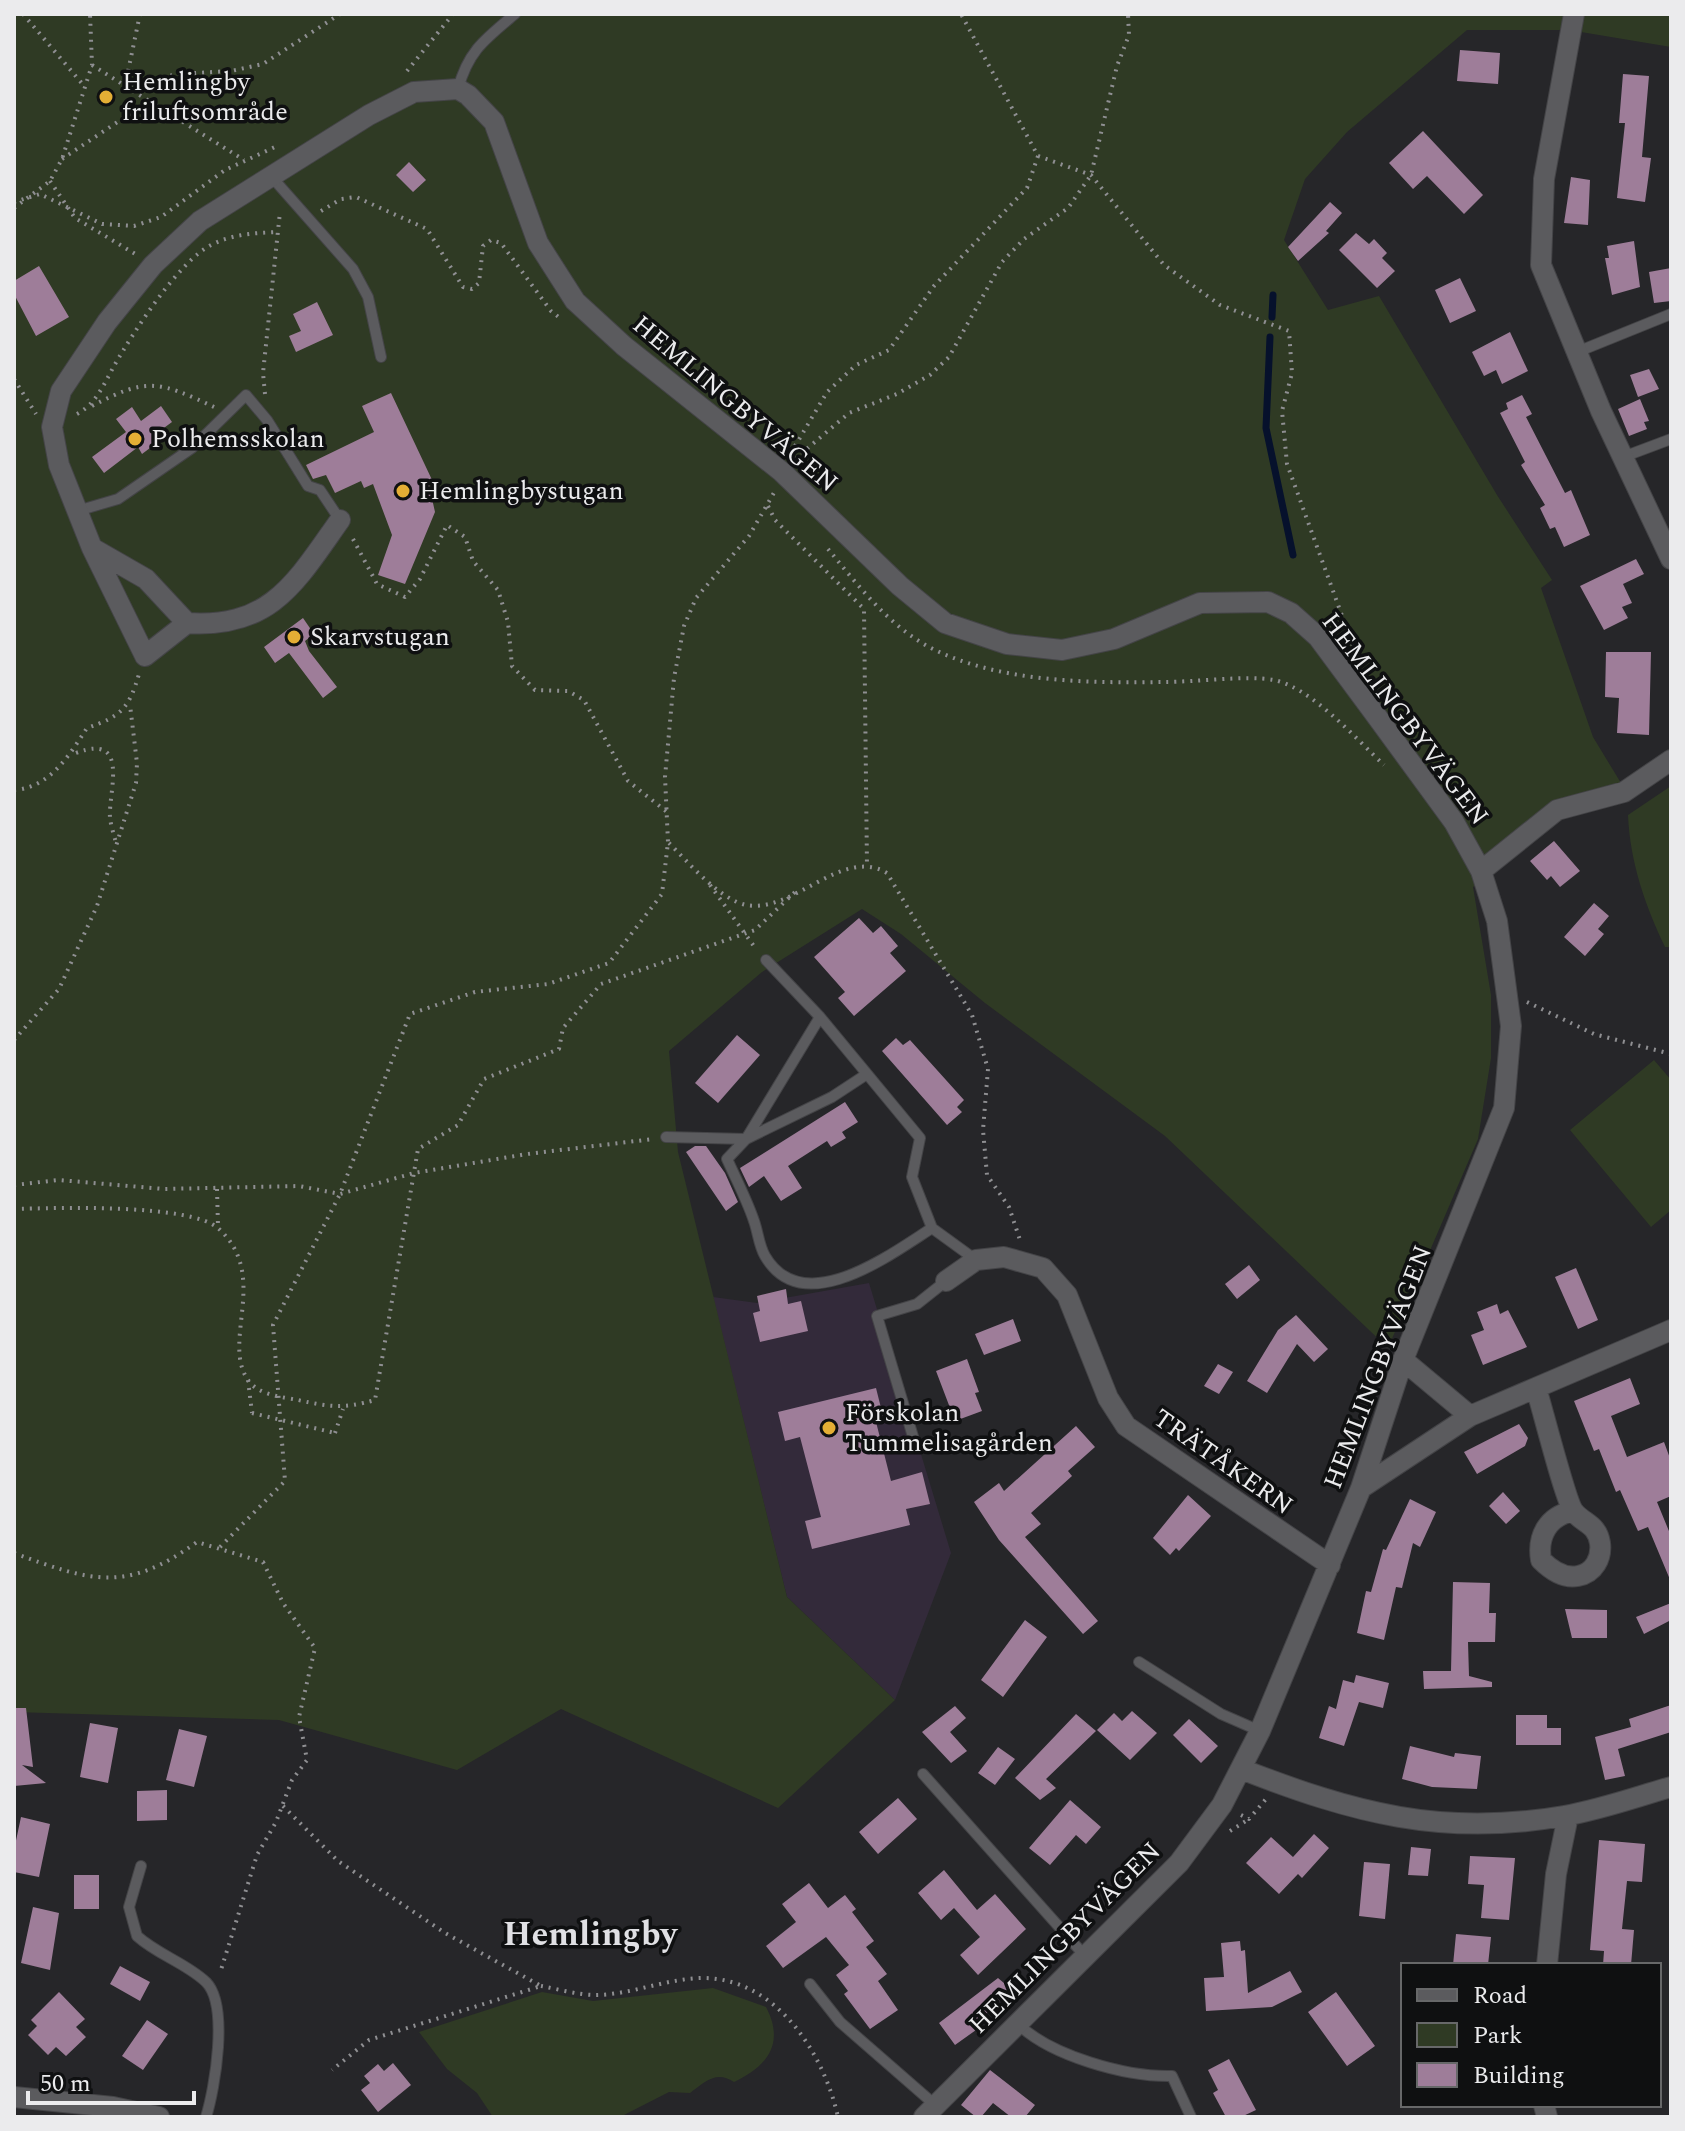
<svg xmlns="http://www.w3.org/2000/svg" width="1685" height="2131" font-family="Spectral,serif">
	<style>
		.education { fill: #332a3a }
		.green { fill: #2f3a24 }
		.lines { fill: none; stroke-linecap: round; stroke-linejoin: round }
		.stream { stroke: #06112c; stroke-width: 7 }
		.building { fill: #9e7d99 }
		.lane-casing { stroke: #444447; stroke-width: 12 }
		.street-casing { stroke: #444447; stroke-width: 22 }
		.path { stroke: #8f8f92; stroke-width: 4; stroke-dasharray: 2 6; stroke-linecap: butt }
		.lane { stroke: #5b5b5e; stroke-width: 10 }
		.street { stroke: #5b5b5e; stroke-width: 20 }
		.path-bridge { stroke: #8f8f92; stroke-width: 4; stroke-dasharray: 2 6; stroke-linecap: butt }
		.poi-dot { fill: #e4ae35; stroke: #0f1011; stroke-width: 3 }
		.labels { text-anchor: middle; dominant-baseline: central; stroke-width: 7; stroke-linejoin: round; paint-order: stroke }
		.poi-label { font-size: 26px; fill: #ebebed; stroke: #0f1011; text-anchor: start }
		.street-label { font-size: 26px; fill: #ebebed; stroke: #0f1011 }
		.district-label { font-size: 34px; font-weight: bold; fill: #e0e0e4; stroke: #0f1011 }
	</style>
	<rect width="100%" height="100%" fill="#262629"/>
	<path class="education" d="M869 1283 951 1553 895 1700 787 1597 713 1297 757 1303Z"/>
	<path class="green" d="M14 14H1671V47L1569 30H1467L1347 132 1305 179 1284 240 1328 310 1379 296 1497 495 1552 580 1541 588 1593 737 1624 788 1529 835 1473 887 1491 995V1058L1478 1139 1388 1348 1165 1136 985 1003 901 934 862 909 762 972 669 1051 678 1152 787 1597 895 1700 778 1808 561 1709 457 1770 279 1720 14 1712Z
		M1671 786V947H1665C1645 905 1630 862 1628 815Z
		M1654 1060 1671 1080V1210L1651 1227 1570 1130Z
		M713 1988 766 2007C785 2043 768 2066 734 2082 716 2070 705 2082 690 2093L669 2092 620 2117H493L477 2093 447 2069 419 2032 542 1992 593 2001Z"/>
	<g class="lines">
		<path class="stream" d="M1272 317 1273 295
			M1270 337 1266 428 1293 555"/>
	</g>
	<path class="building" d="M1460 50 1500 53 1498 84 1457 81Z
		M1623 74 1649 76 1642 157 1651 158 1645 202 1617 198 1625 123H1619Z
		M1423 131 1483 195 1464 214 1427 176 1413 189 1389 163Z
		M409 162 426 180 413 192 396 175Z
		M1571 177 1590 180 1588 225 1564 223Z
		M1330 202 1342 213 1326 231 1329 233 1298 261 1288 247Z
		M1356 233 1369 244 1374 239 1387 253 1382 258 1395 271 1377 288 1339 250Z
		M1634 241 1640 287 1612 295 1605 258H1609L1607 246Z
		M39 266 69 317 36 336 14 294V281Z
		M1671 268V301L1654 303 1649 272Z
		M1460 278 1476 311 1450 323 1435 290Z
		M317 302 333 335 296 352 289 336 301 331 293 314Z
		M1510 332 1528 371 1502 384 1496 370 1484 376 1472 352Z
		M1649 369 1659 389 1638 397 1630 375Z
		M391 393 433 482 429 485 435 512 405 584 378 575 392 535 373 484 364 488 361 481 335 493 326 475 313 479 306 465 374 432 362 406Z
		M1522 395 1532 414 1526 417 1565 493 1571 490 1590 535 1564 547 1555 527 1550 529 1540 508 1545 505 1521 465 1525 462 1500 413 1508 409 1506 403Z
		M1640 399 1649 421 1644 422 1647 429 1629 436 1618 409Z
		M161 406 172 422 153 436 158 442 142 454 138 447 104 473 92 457 126 432 116 419 132 407 141 421Z
		M1636 559 1644 574 1623 584 1632 603 1622 607 1628 618 1604 630 1580 586Z
		M303 618 314 634 305 641 309 651 337 687 323 698 289 653 275 663 264 647Z
		M1606 652H1651L1649 735 1617 733 1619 698 1605 697Z
		M1554 841 1580 871 1560 887 1551 876 1547 880 1530 861Z
		M1594 903 1609 916 1598 929 1604 934 1585 956 1564 937Z
		M859 918 873 933 881 926 898 946 890 953 906 971 854 1016 838 998 845 992 814 957Z
		M737 1035 760 1055 718 1103 695 1083Z
		M896 1038 903 1045 910 1040 964 1100 957 1107 962 1112 947 1125 882 1051Z
		M845 1102 858 1122 842 1132 846 1138 831 1147 827 1141 788 1166 802 1188 781 1201 764 1176 749 1187 740 1168Z
		M695 1146H706L725 1173 738 1202 726 1211 686 1152Z
		M1249 1265 1260 1280 1237 1299 1225 1284Z
		M1576 1268 1598 1320 1578 1329 1555 1277Z
		M786 1289 788 1304 801 1301 808 1331 760 1342 753 1313 760 1311 757 1296Z
		M1497 1304 1500 1314 1508 1310 1527 1347 1483 1365 1471 1335 1484 1330 1477 1312Z
		M1296 1315 1328 1349 1314 1362 1297 1344 1267 1393 1247 1381 1278 1330Z
		M1013 1319 1021 1341 984 1355 975 1334Z
		M967 1359 979 1392 975 1393 982 1411 955 1421 936 1371Z
		M1218 1364 1233 1372 1219 1394 1204 1386Z
		M1630 1378 1640 1404 1611 1416 1627 1457 1664 1442 1671 1461V1496L1657 1502 1671 1536V1582L1648 1527 1638 1531 1620 1490 1616 1492 1599 1449 1594 1451 1574 1401Z
		M876 1388 883 1416 875 1418 891 1481 922 1472 930 1504 906 1509 910 1525 812 1549 805 1521 821 1517 800 1437 785 1441 778 1412Z
		M1519 1424 1528 1438 1525 1446 1477 1474 1464 1452Z
		M1076 1426 1095 1447 1068 1471 1072 1476 1031 1513 1041 1524 1025 1537 1098 1621 1083 1634 999 1540 974 1502 999 1483 1004 1491Z
		M1503 1492 1520 1511 1506 1524 1489 1506Z
		M1188 1495 1211 1516 1179 1551 1176 1548 1170 1555 1153 1538Z
		M1410 1499 1436 1512 1420 1547 1413 1543 1402 1588 1396 1587 1384 1640 1357 1633 1366 1591 1371 1592 1383 1549 1386 1550Z
		M1453 1582 1490 1583 1489 1613H1496L1495 1642H1468L1469 1676 1492 1682V1687L1424 1689 1423 1671H1451Z
		M1671 1603V1620L1644 1634 1636 1617Z
		M1565 1609 1607 1610V1638H1572Z
		M1025 1620 1047 1637 1003 1697 981 1680Z
		M1356 1675 1389 1683 1383 1708 1359 1702 1344 1746 1319 1738 1329 1706 1336 1709 1343 1680 1354 1683Z
		M1671 1705V1732L1618 1749 1625 1776 1605 1780 1595 1737 1631 1727 1629 1719Z
		M955 1706 966 1718 950 1732 967 1751 951 1763 922 1732Z
		M14 1708H26L33 1767 22 1765 46 1783 14 1786Z
		M1132 1711 1157 1733 1130 1760 1097 1730 1114 1713 1122 1721Z
		M1076 1714 1096 1731 1046 1779 1056 1788 1040 1800 1015 1778Z
		M1516 1715H1547V1728H1561V1745H1516Z
		M1189 1719 1218 1746 1201 1763 1173 1735Z
		M90 1723 118 1728 108 1783 80 1777Z
		M179 1729 207 1736 194 1787 166 1780Z
		M1410 1746 1454 1757 1455 1753 1481 1756 1477 1789 1432 1787 1402 1779Z
		M998 1747 1015 1759 995 1785 978 1773Z
		M167 1790V1820L137 1821V1791Z
		M898 1798 917 1819 878 1854 859 1832Z
		M1070 1800 1101 1827 1086 1844 1076 1835 1050 1865 1029 1848Z
		M21 1817 50 1824 39 1877 14 1872V1850Z
		M1314 1834 1329 1848 1302 1878 1298 1874 1279 1894 1246 1863 1271 1837 1293 1857Z
		M1599 1840 1645 1844 1642 1882 1627 1881 1622 1929 1634 1930 1631 1965H1603L1604 1951 1590 1950Z
		M1411 1847 1431 1849 1428 1876 1408 1875Z
		M1470 1856 1515 1858 1509 1920 1481 1918 1484 1885 1468 1884Z
		M1364 1862 1390 1864 1385 1919 1359 1916Z
		M944 1870 977 1910 995 1894 1026 1929 978 1975 960 1955 980 1937 954 1908 941 1920 918 1893Z
		M74 1875H99V1909H74Z
		M809 1883 828 1908 845 1895 856 1909 852 1912 874 1941 866 1947 887 1974 878 1981 898 2010 870 2029 844 1994 848 1991 836 1975 849 1965 826 1937 783 1968 766 1946 796 1922 782 1904Z
		M33 1907 59 1913 50 1970 21 1963Z
		M1456 1934 1491 1937 1488 1965H1453Z
		M1240 1941 1241 1951 1245 1950 1248 1993 1290 1971 1302 1992 1272 2007 1206 2011 1204 1978 1224 1977 1221 1943Z
		M120 1966 150 1982 140 2001 110 1984Z
		M998 1978 1011 1989 979 2021 983 2025 955 2045 939 2023Z
		M59 1992 85 2019 76 2027 86 2037 66 2056 56 2047 48 2055 28 2035 37 2026 31 2020Z
		M1336 1992 1375 2046 1347 2066 1308 2012Z
		M147 2020 168 2034 143 2070 122 2056Z
		M1229 2059 1256 2110 1241 2117H1226L1213 2093 1218 2090 1208 2070Z
		M393 2063 411 2085 378 2112 361 2090 370 2083 364 2076 378 2064 384 2071Z
		M990 2070 1035 2105 1025 2117H1011L993 2103 981 2117H976L961 2105Z"/>
	<g class="lines">
		<defs>
			<path id="lane" d="M458 89C468 51 485 39 515 14
				M270 175 353 269 368 297 381 357
				M1577 352 1671 314
				M1623 457 1671 439
				M77 511 118 499 192 448 246 395 267 420 308 486 320 490 340 520
				M766 960 820 1017
				M666 1137 746 1139 832 1097 867 1074
				M932 1228 912 1177 920 1138 820 1017 746 1139 727 1159C736 1179 747 1200 754 1221 758 1232 759 1246 765 1256 803 1321 891 1254 932 1228L976 1260
				M914 1440 877 1316 917 1304 946 1281
				M1139 1662 1221 1714 1260 1731
				M923 1774 1085 1956
				M141 1866 129 1907 137 1936C158 1955 186 1963 206 1982 229 2005 215 2088 206 2117
				M810 1984 840 2022 934 2104
				M1017 2023C1050 2056 1126 2077 1172 2076L1191 2117"/>
			<path id="street" d="M1574 14 1544 179 1541 265 1601 411 1671 559
				M92 548 146 579 187 623 145 656 92 548 59 465 52 427 61 391 107 322 153 265 200 221 369 115 414 92 458 89 468 95 494 122 538 243 575 301 624 346 782 472 900 586 945 623 1007 644 1062 650 1114 639 1200 603 1268 602 1291 613 1318 637 1375 714 1454 822 1481 871 1497 921 1511 1026 1504 1108 1403 1360 1361 1488 1260 1731 1222 1805 1179 1863 924 2117
				M187 623C271 629 296 582 340 520
				M1481 871 1557 810 1624 792 1671 760
				M946 1281 976 1260 1004 1257 1043 1268 1067 1295 1108 1398 1126 1426 1330 1565
				M1403 1360 1470 1416
				M1536 1388C1542 1407 1566 1503 1574 1512 1584 1524 1597 1524 1600 1543 1602 1558 1594 1573 1578 1576 1563 1579 1551 1570 1541 1560 1537 1536 1548 1516 1573 1511
				M1361 1488 1470 1416 1671 1330
				M1241 1769C1354 1813 1442 1837 1564 1816 1600 1810 1636 1797 1671 1787
				M1547 1965 1556 1874 1568 1816
				M14 2097 113 2107 159 2117
				M1544 2105 1547 2117"/>
		</defs>
		<use href="#lane" class="lane-casing"/>
		<use href="#street" class="street-casing"/>
		<path class="path" d="M23 14 85 87
			M140 14 125 86 178 74 231 71 263 64 340 14
			M92 65 149 101
			M407 71 453 14
			M1038 156 1091 175 1164 265 1220 305 1289 331 1292 373 1282 411 1287 464 1353 646
			M62 159 149 101 244 160
			M50 181 75 218 137 255
			M14 202 40 194 102 224 134 226 161 217 225 170 275 147
			M14 208 50 181 62 159 92 65 90 14
			M321 211 341 199 356 197 427 229 463 287 472 289 479 283 483 246 491 240 501 243 551 311 561 319
			M14 379 36 414
			M265 394 263 373 280 212
			M92 406C147 377 159 381 214 407
			M77 414C96 404 104 384 114 366 133 333 178 262 211 245 232 234 255 233 278 232
			M791 453 827 392 856 365 889 350 934 286 1027 188 1038 156 961 14
			M795 459 849 413 897 394 930 375 949 357 1002 262 1024 239 1068 208 1091 175 1117 66 1129 35 1128 14
			M768 506 775 520 864 609 867 867
			M353 539 377 584 405 597 420 579 447 525 465 537 473 561 498 590 508 622 512 666 535 690 568 691 584 700 628 781 667 812
			M828 549C858 585 889 627 933 649 1002 683 1090 683 1165 682 1195 682 1247 675 1274 680 1312 688 1356 739 1384 765
			M76 753C131 732 108 792 110 818 111 826 114 835 116 843
			M14 790C50 788 70 754 87 728 122 716 129 708 139 674
			M669 843C688 862 719 899 746 905 793 914 842 846 887 873L972 1015 988 1069 983 1130 987 1175 1009 1207 1020 1240
			M710 885 756 949
			M1527 1002 1594 1034 1671 1054
			M14 1040 59 989 97 906 136 783 137 763 130 705
			M14 1185 59 1180 164 1189 299 1186 340 1194 414 1173 527 1154 653 1139
			M217 1189 218 1226
			M14 1209C54 1208 192 1203 219 1229 270 1276 221 1341 248 1380 258 1395 282 1397 298 1400 330 1407 343 1409 375 1400L418 1149 458 1125 484 1079 559 1049 563 1028 601 984 755 930 795 892
			M248 1380 252 1413
			M335 1433 343 1409
			M220 1547 285 1481 273 1325 340 1194 410 1014 475 992 548 984 609 963 662 894 668 842 665 777 674 678 684 626 696 598 749 536 775 491
			M14 1553C92 1582 126 1593 197 1542L263 1562 283 1603 315 1648 299 1717 307 1760 292 1780 276 1822 257 1855 220 1973
			M283 1806 338 1861 445 1933 541 1986 369 2040 332 2070
			M1241 1815 1249 1819 1266 1799
			M1230 1831 1249 1819
			M541 1986C558 1989 578 1995 595 1995 631 1995 667 1978 704 1978 777 1979 824 2054 838 2117"/>
		<use href="#lane" class="lane"/>
		<use href="#street" class="street"/>
		<path class="path-bridge" d="M252 1413 335 1433"/>
	</g>
	<g class="poi-dot">
		<circle cx="106" cy="97" r="8"/>
		<circle cx="135" cy="439" r="8"/>
		<circle cx="403" cy="491" r="8"/>
		<circle cx="294" cy="637" r="8"/>
		<circle cx="829" cy="1428" r="8"/>
	</g>
	<g class="labels">
		<g class="poi-label">
			<text x="122" y="82">Hemlingby<tspan x="122" dy="30">friluftsområde</tspan></text>
			<text x="151" y="439">Polhemsskolan</text>
			<text x="419" y="491">Hemlingbystugan</text>
			<text x="310" y="637">Skarvstugan</text>
			<text x="845" y="1413">Förskolan<tspan x="845" dy="30">Tummelisagården</tspan></text>
		</g>
		<g class="street-label">
			<text transform="translate(735 404) rotate(40)">HEMLINGBYVÄGEN</text>
			<text transform="translate(1405 719) rotate(53)">HEMLINGBYVÄGEN</text>
			<text transform="translate(1378 1367) rotate(-69)">HEMLINGBYVÄGEN</text>
			<text transform="translate(1223 1462) rotate(35)">TRÄTÅKERN</text>
			<text transform="translate(1065 1938) rotate(-45)">HEMLINGBYVÄGEN</text>
		</g>
		<g class="district-label">
			<text x="590" y="1935">Hemlingby</text>
		</g>
	</g>
	<rect width="1685" height="2131" fill="none" stroke="#ebebed" stroke-width="32"/>
	<rect x="1401" y="1963" width="260" height="144" fill="#0f1011" stroke="#676869" stroke-width="2"/>
	<rect x="1417" y="1989" width="40" height="12" fill="#5b5b5e" stroke="#676869" stroke-width="2"/>
	<text x="1473" y="2003" font-size="24" fill="#ebebed">Road</text>
	<rect x="1417" y="2023" width="40" height="24" fill="#2f3a24" stroke="#676869" stroke-width="2"/>
	<text x="1473" y="2043" font-size="24" fill="#ebebed">Park</text>
	<rect x="1417" y="2063" width="40" height="24" fill="#9e7d99" stroke="#676869" stroke-width="2"/>
	<text x="1473" y="2083" font-size="24" fill="#ebebed">Building</text>
	<path d="M28 2091v12h166v-12" fill="none" stroke="#ebebed" stroke-width="4"/>
	<text x="40" y="2091" font-size="24" fill="#ebebed" stroke="#0f1011" stroke-width="6" paint-order="stroke">50 m</text>
</svg>
